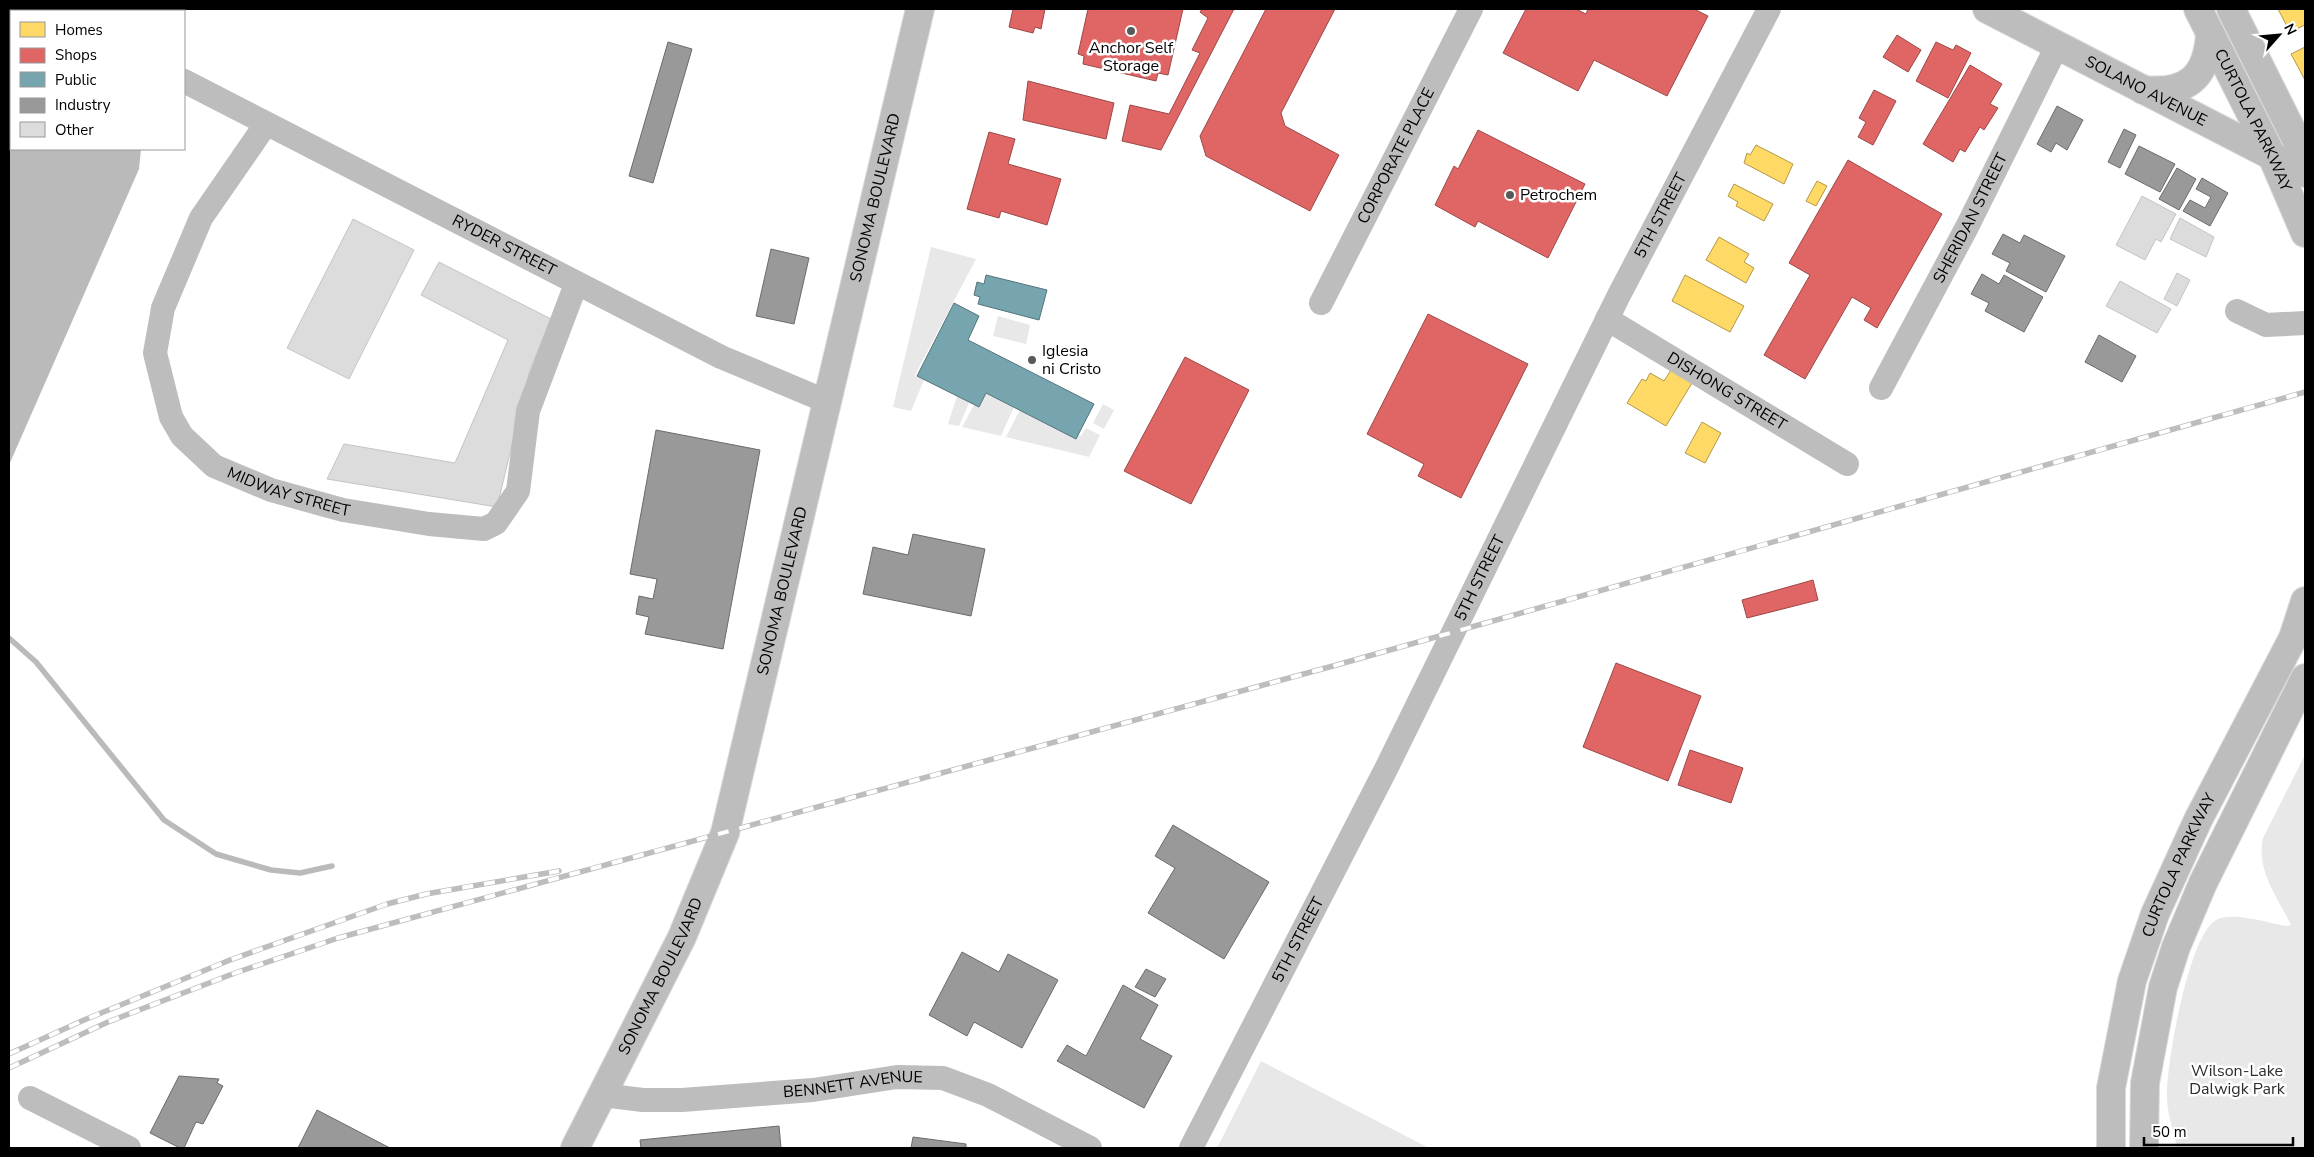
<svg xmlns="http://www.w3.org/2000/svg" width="2314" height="1157" font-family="'Nunito Sans',sans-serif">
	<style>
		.green { fill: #e8e8e8 }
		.water { fill: #bababa }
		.homes { fill: #ffd966; stroke: #b29847 }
		.shops { fill: #e06666; stroke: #9d4747 }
		.public { fill: #76a5af; stroke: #53747a }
		.industry { fill: #999; stroke: #6b6b6b }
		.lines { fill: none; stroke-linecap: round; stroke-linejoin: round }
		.stream { stroke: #bababa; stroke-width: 5.5 }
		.building { fill: #dcdcdc; stroke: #c4c4c4 }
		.major-casing { stroke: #dbdbdb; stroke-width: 30 }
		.minor { stroke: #bdbdbd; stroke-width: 24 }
		.major { stroke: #bdbdbd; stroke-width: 28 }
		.rail-casing { stroke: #bdbdbd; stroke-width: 5.5 }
		.rail { stroke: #fff; stroke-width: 4; stroke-dasharray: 11; stroke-linecap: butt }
		.poi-dot { fill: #595959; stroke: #fff; stroke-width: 2 }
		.labels { text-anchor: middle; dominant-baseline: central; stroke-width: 5; stroke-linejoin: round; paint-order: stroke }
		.poi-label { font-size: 16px; fill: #000; stroke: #fff; text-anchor: start }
		.street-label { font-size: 16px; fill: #000; stroke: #fff }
		.park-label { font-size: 16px; fill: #2d2d2d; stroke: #fff }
	</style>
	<rect width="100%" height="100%" fill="#fff"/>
	<path class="green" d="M931 247 976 259 915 375 924 380 911 411 893 407Z
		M998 316 1030 325 1026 344 993 336Z
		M986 393 1014 407 1001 436 962 427 974 405 979 407Z
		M957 396 969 403 959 426 948 424Z
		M1103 404 1114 410 1104 429 1093 423Z
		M1020 410 1076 439 1078 435 1081 436 1086 428 1100 435 1089 457 1006 437Z
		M2305 755V1148H2177C2174 1133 2168 1116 2167 1100 2165 1068 2189 934 2216 920 2231 911 2269 923 2286 926L2291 925C2277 896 2256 871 2263 838Z
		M1261 1061 1429 1148H1217Z"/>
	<path class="water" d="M9 60 11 61V149H141L139 169 9 465Z"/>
	<path class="homes" d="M2278 9H2305V25L2290 32Z
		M2305 47V80L2291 54Z
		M1756 145 1793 164 1784 184 1744 163 1747 153 1750 155Z
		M1817 181 1827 186 1816 206 1806 201Z
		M1734 184 1773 204 1764 221 1736 206 1738 202 1728 196Z
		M1719 237 1749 254 1744 262 1754 268 1746 283 1706 260Z
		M1685 275 1744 306 1730 332 1672 301Z
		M1671 370 1692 383 1666 426 1627 403 1642 379 1646 381 1650 373 1664 381Z
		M1702 422 1721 433 1705 463 1685 453Z"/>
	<path class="shops" d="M1013 9H1045L1041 29 1035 27 1033 33 1009 27Z
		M1088 9H1183L1168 75 1158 73 1156 81 1083 64 1084 56 1078 54Z
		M1202 9H1234L1161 150 1122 141 1130 105 1169 114 1200 53 1192 50 1208 18 1200 12Z
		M1266 9H1335L1281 113 1285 126 1339 155 1310 211 1206 156 1200 136Z
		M1526 9H1576L1586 14 1588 9H1694L1708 16 1667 96 1594 60 1578 91 1503 53Z
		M1897 35 1921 50 1908 72 1883 57Z
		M1936 42 1953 50 1956 45 1971 53 1948 98 1916 81Z
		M1970 65 2002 84 1990 104 1998 108 1984 130 1980 127 1965 152 1960 149 1953 162 1923 144Z
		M1028 81 1114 103 1106 139 1023 120Z
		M1874 90 1896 101 1873 145 1858 137 1866 122 1859 118Z
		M1478 130 1585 184 1548 258 1478 221 1475 227 1435 205 1454 166 1458 169Z
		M989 132 1015 139 1008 164 1061 179 1047 225 1001 211 999 218 967 209Z
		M1848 160 1942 214 1877 328 1864 320 1871 308 1852 297 1805 379 1764 355 1810 275 1789 263Z
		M1428 314 1528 364 1461 498 1418 476 1424 464 1367 434Z
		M1185 357 1249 390 1191 504 1124 471Z
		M1813 580 1818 600 1747 618 1742 600Z
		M1616 663 1701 696 1668 781 1583 747Z
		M1690 750 1743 768 1731 803 1678 785Z"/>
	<path class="public" d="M986 275 1047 290 1039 320 978 304 980 297 974 295 977 282 984 284Z
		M954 303 979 316 968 340 1094 404 1076 439 986 393 979 407 917 376Z"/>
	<path class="industry" d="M668 42 692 49 653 183 629 176Z
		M2057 106 2083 120 2067 150 2056 143 2051 152 2037 144Z
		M2124 129 2136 135 2120 168 2108 162Z
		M2139 146 2175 164 2160 192 2125 174Z
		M2177 168 2196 179 2179 210 2159 199Z
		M2202 178 2228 193 2210 226 2183 211 2190 200 2205 208 2211 197 2196 189Z
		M2003 234 2020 243 2024 235 2065 256 2046 292 2006 271 2010 263 1992 254Z
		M771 249 809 258 794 324 756 316Z
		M1982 274 1999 284 2004 275 2043 297 2024 332 1985 311 1989 303 1971 294Z
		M2099 335 2136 356 2122 382 2085 362Z
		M656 430 760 450 723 649 645 634 649 617 636 614 639 596 653 599 657 579 630 574Z
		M913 534 985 549 971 616 863 594 873 547 908 555Z
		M1173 825 1269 882 1224 959 1148 913 1175 868 1155 856Z
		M962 952 999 972 1008 954 1058 980 1022 1048 974 1022 967 1036 929 1015Z
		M1146 969 1166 979 1155 997 1135 987Z
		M1123 985 1158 1005 1140 1039 1172 1056 1144 1108 1057 1061 1067 1045 1086 1056Z
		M179 1076 219 1079 217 1083 223 1086 203 1124 196 1122 184 1148H180L150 1133Z
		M317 1110 390 1148H298Z
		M779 1126 781 1148H641L640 1140Z
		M913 1137 966 1144V1148H911Z"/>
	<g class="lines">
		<path class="stream" d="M9 638 36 662 164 820 216 854 271 870 300 873 332 866"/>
	</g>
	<path class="building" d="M2142 196 2176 214 2161 242 2156 239 2145 260 2116 245Z
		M2180 218 2214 237 2206 257 2170 239Z
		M353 219 414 250 349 379 287 348Z
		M439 262 551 319 530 370 497 507 327 479 344 444 455 463 508 340 421 295Z
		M2177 273 2190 280 2177 306 2164 299Z
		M2120 281 2171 309 2157 333 2106 306Z"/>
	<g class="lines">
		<defs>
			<g id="major">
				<path id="s8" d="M1987 9 2305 173"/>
				<path id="s9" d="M2198 9 2272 156 2305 233"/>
				<path d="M2231 9 2305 157"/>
				<path d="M2143 90C2187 94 2207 78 2210 34"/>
				<path id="s10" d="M575 1148 682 937 725 833 920 9"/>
				<path id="s11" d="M2111 1148V1088L2132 981 2155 914 2198 820 2293 638 2305 601"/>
				<path d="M2144 1148 2145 1083 2163 987 2176 947 2203 883 2305 678"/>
			</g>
		</defs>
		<use href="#major" class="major-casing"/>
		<g class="minor">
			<path id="s1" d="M184 81 721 357 828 402"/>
			<path id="s2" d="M266 124 201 218 163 308 155 353 171 417 182 436 214 466 271 490 343 510 429 524 484 529 496 523 518 491 528 411 576 284"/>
			<path id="s3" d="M1321 303 1471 9"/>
			<path d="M2237 311 2266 325 2305 323"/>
			<path id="s4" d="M1607 319 1847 464"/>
			<path id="s5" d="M1881 388 1967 227 2057 46"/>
			<path id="s6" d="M602 1095 643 1100H682L813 1090 897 1077 943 1078 988 1095 1090 1148"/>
			<path d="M30 1098 129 1148"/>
			<path id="s7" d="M1191 1148 1386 769 1619 295 1769 9"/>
		</g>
		<use href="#major" class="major"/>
		<defs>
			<path id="rail" d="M9 1054 84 1020 230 960 387 904 426 894 559 871
				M9 1068 108 1022 235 973 338 938 1333 666 2305 392"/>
		</defs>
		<use href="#rail" class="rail-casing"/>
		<use href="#rail" class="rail"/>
	</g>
	<g class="poi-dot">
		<circle cx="1131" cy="31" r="5"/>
		<circle cx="1510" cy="195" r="5"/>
		<circle cx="1032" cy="360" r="5"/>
	</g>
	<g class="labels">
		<g class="poi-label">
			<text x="1131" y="48" text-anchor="middle">Anchor Self<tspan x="1131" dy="18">Storage</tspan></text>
			<text x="1520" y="195">Petrochem</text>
			<text x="1042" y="351">Iglesia<tspan x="1042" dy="18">ni Cristo</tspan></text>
		</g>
		<g class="street-label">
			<text stroke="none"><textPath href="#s8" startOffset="179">SOLANO AVENUE</textPath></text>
			<text stroke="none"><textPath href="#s9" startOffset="124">CURTOLA PARKWAY</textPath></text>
			<text stroke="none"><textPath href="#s3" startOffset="165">CORPORATE PLACE</textPath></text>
			<text stroke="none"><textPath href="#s10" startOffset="1002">SONOMA BOULEVARD</textPath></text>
			<text stroke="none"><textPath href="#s7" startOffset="1044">5TH STREET</textPath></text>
			<text stroke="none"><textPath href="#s5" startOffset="192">SHERIDAN STREET</textPath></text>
			<text stroke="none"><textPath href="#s1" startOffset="360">RYDER STREET</textPath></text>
			<text stroke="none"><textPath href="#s4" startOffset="140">DISHONG STREET</textPath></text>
			<text stroke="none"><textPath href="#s2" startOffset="469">MIDWAY STREET</textPath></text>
			<text stroke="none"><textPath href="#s7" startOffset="639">5TH STREET</textPath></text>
			<text stroke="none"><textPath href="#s10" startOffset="598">SONOMA BOULEVARD</textPath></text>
			<text stroke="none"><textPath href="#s11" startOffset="294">CURTOLA PARKWAY</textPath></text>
			<text stroke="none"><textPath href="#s7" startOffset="234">5TH STREET</textPath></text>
			<text stroke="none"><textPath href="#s10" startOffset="192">SONOMA BOULEVARD</textPath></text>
			<text stroke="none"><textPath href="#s6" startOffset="252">BENNETT AVENUE</textPath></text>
		</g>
		<g class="park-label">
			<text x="2237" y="1071">Wilson-Lake<tspan x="2237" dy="18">Dalwigk Park</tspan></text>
		</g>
	</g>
	<rect width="2314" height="1157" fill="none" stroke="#000000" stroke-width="20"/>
	<rect x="10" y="10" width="175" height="140" fill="#ffffff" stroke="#999999"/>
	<rect x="20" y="22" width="25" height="15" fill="#ffd966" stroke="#999999"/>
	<text x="55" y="35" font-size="15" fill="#000000">Homes</text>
	<rect x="20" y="48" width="25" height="15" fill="#e06666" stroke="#999999"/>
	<text x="55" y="60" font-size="15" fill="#000000">Shops</text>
	<rect x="20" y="72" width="25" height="15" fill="#76a5af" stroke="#999999"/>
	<text x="55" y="85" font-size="15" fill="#000000">Public</text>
	<rect x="20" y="98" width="25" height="15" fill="#999999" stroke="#999999"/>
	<text x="55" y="110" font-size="15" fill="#000000">Industry</text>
	<rect x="20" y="122" width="25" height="15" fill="#dcdcdc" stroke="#999999"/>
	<text x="55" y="135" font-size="15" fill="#000000">Other</text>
	<g transform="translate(2279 35) rotate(63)" stroke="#ffffff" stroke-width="4" paint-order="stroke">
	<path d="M0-4L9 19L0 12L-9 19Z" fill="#000000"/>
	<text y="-8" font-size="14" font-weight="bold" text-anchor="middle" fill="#000000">N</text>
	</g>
	<path d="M2144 1137v8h149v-8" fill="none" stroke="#000000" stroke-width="2.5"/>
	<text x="2152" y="1137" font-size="15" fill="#000000" stroke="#ffffff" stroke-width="4" paint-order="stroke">50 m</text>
</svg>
